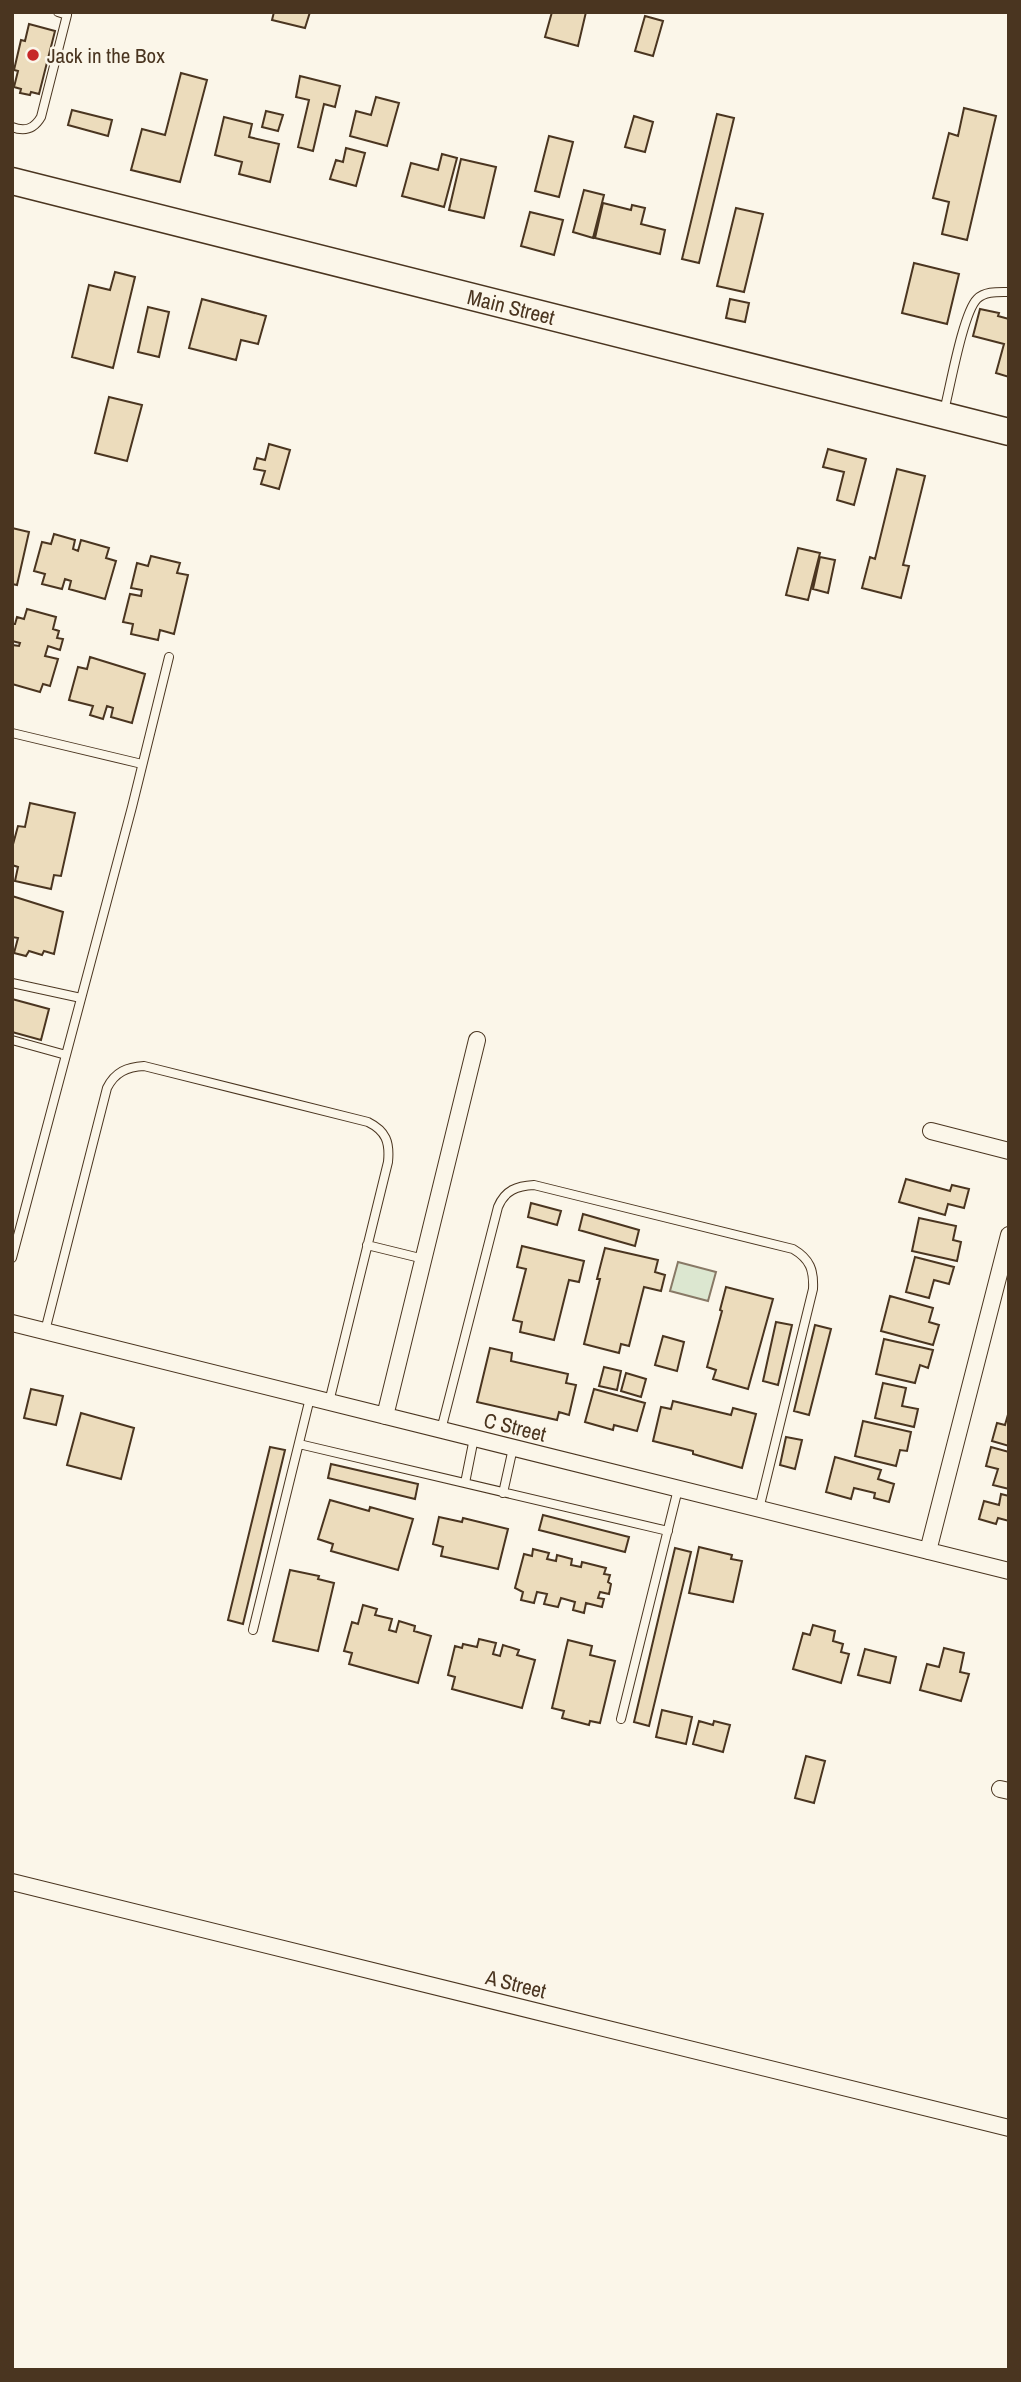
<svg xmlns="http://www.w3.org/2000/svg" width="1021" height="2382" font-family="'Archivo Narrow',sans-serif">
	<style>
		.green { fill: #dce7d0; stroke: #887966; stroke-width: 2 }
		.building { fill: #ecdcbc; stroke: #4a3520; stroke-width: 2 }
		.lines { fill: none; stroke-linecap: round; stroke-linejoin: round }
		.service-casing { stroke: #4a3520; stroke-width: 10 }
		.minor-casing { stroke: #4a3520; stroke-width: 18 }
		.primary-casing { stroke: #4a3520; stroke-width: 29 }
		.service { stroke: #fbf6e9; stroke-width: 8 }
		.minor { stroke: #fbf6e9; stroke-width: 16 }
		.primary { stroke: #fbf6e9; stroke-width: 26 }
		.poi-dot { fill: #c62828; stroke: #fbf6e9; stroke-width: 2.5 }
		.labels { text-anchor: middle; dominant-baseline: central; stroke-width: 5; stroke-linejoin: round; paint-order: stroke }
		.poi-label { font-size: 21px; fill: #4a3520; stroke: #fbf6e9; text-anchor: start }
		.street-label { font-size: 21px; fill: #4a3520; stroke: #fbf6e9 }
	</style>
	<rect width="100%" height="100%" fill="#fbf6e9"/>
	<path class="green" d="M678 1262 716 1272 708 1301 670 1291Z"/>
	<path class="building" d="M274 12H310L305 28 272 20Z
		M552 12H586L578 46 545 37Z
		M645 16 663 21 653 56 635 51Z
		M29 24 55 31 39 94 31 92 30 95 20 93 21 89 14 87 18 71 14 70 21 40 25 41Z
		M181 73 207 80 180 182 131 170 142 129 165 135Z
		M300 76 340 86 335 107 324 104 313 151 298 147 309 100 296 97Z
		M376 97 399 103 387 146 350 136 356 111 371 115Z
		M964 108 996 116 967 240 942 234 949 202 933 198 949 133 958 136Z
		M72 110 112 120 108 136 68 125Z
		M266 111 283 115 278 131 262 127Z
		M717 114 734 118 699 263 682 259Z
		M634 116 653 122 645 152 625 147Z
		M224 117 252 124 249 137 279 144 270 182 239 174 242 162 215 155Z
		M549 136 573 142 559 197 535 191Z
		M346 148 365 153 356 186 330 179 336 160 343 162Z
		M442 154 457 158 444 207 402 196 411 163 438 170Z
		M461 159 496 167 484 218 449 210Z
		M584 190 604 195 593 238 573 232Z
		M603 203 631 210 632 205 645 208 641 224 665 230 660 254 595 238Z
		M736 208 763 214 744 292 717 286Z
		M530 212 563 220 554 255 521 246Z
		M914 263 959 274 947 324 902 313Z
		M115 272 135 277 113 368 72 357 89 285 110 290Z
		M202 299 266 316 258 344 241 340 236 360 189 348Z
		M730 299 749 303 745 322 726 318Z
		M148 307 169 312 159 357 138 352Z
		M980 309 999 313 998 316 1009 319V377L996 373 1004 344 973 336Z
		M109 397 142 405 127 461 95 453Z
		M269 444 290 450 279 489 261 484 265 471 254 469 257 458 265 460Z
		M828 449 866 459 854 505 837 500 844 472 823 467Z
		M897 469 925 476 903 565 909 566 901 598 862 588 870 557 875 559Z
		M12 528 29 532 17 585 12 584Z
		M54 534 75 540 73 549 78 551 81 540 109 548 106 558 116 561 105 599 69 589 71 581 65 579 62 589 42 584 45 574 34 571 42 542 51 544Z
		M798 548 820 553 808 600 786 595Z
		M151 556 180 563 177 573 188 575 174 634 160 630 158 640 131 634 133 624 123 622 130 594 141 596 142 590 131 588 137 563 148 566Z
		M820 557 835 560 828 593 813 589Z
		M27 609 56 617 53 629 59 631 57 638 63 639 60 650 48 646 45 656 58 659 50 686 43 684 40 692 12 684V645L19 646 20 643 12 641V624H15L17 617 24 619Z
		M90 657 145 674 132 723 111 717 113 708 107 706 103 719 90 715 93 706 69 700 78 667 87 669Z
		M30 803 75 813 61 876 54 875 51 889 15 881 18 867 12 865V848L18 826 25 827Z
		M12 896 63 912 54 954 44 951 42 955 29 951 26 956 14 953 18 938 12 937Z
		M12 999 49 1009 41 1040 12 1032Z
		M906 1179 950 1191 952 1185 969 1189 964 1208 948 1204 945 1215 899 1202Z
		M531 1203 561 1211 557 1225 528 1217Z
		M583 1214 639 1230 635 1246 579 1230Z
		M919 1218 956 1226 953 1240 961 1242 957 1261 912 1251Z
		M522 1246 584 1261 579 1282 569 1280 554 1340 520 1332 522 1322 513 1320 526 1269 517 1267Z
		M605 1248 658 1260 655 1272 665 1275 661 1291 644 1287 629 1346 621 1344 619 1353 584 1344 600 1279H597Z
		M915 1257 954 1267 949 1284 934 1280 929 1298 906 1292Z
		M726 1287 773 1299 748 1389 713 1379 716 1370 707 1367 722 1311 720 1310Z
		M890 1296 933 1308 929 1322 939 1325 933 1345 881 1331Z
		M776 1322 792 1325 778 1385 763 1381Z
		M815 1325 831 1329 809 1415 794 1411Z
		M663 1336 684 1342 677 1371 655 1365Z
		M884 1339 933 1350 928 1368 920 1365 915 1383 876 1374Z
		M490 1348 512 1353 511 1361 568 1374 566 1383 576 1385 569 1415 559 1412 557 1420 477 1402Z
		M604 1367 621 1371 617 1390 599 1386Z
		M626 1373 646 1379 641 1397 621 1391Z
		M883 1383 906 1388 902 1406 918 1409 914 1427 875 1418Z
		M31 1389 63 1396 56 1425 24 1418Z
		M594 1389 645 1403 637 1431 614 1425 613 1430 585 1422Z
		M673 1401 731 1415 733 1408 756 1414 742 1468 693 1454V1451L653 1441 661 1407 671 1409Z
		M1009 1411V1446L992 1441 997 1423 1005 1425Z
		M81 1413 134 1428 121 1479 67 1465Z
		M863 1421 911 1432 907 1451 900 1450 896 1466 855 1456Z
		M786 1437 802 1440 795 1469 780 1465Z
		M270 1447 285 1450 243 1624 228 1620Z
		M991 1447 1009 1452V1489L993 1485 998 1469 986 1466Z
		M835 1457 881 1470 878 1479 894 1484 889 1502 874 1498 875 1493 854 1488 851 1499 826 1492Z
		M331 1464 418 1484 415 1499 328 1478Z
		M1001 1494 1009 1496V1521L998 1518 996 1524 979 1519 984 1501 999 1505Z
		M330 1500 369 1511 370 1507 413 1519 398 1570 331 1551 333 1544 318 1539Z
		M543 1515 629 1537 625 1552 539 1530Z
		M439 1517 462 1522 463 1518 508 1529 498 1569 441 1556 443 1547 433 1544Z
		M699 1547 732 1555 731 1559 742 1561 733 1602 689 1593Z
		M675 1548 691 1552 649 1726 634 1722Z
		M533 1549 549 1553 547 1559 556 1561 557 1555 572 1559 571 1565 581 1567 582 1562 606 1568 604 1574 610 1575 608 1582 611 1584 609 1594 600 1592 598 1598 604 1599 602 1607 586 1603 584 1613 573 1610 575 1602 561 1598 558 1607 544 1604 547 1594 537 1592 534 1603 521 1600 523 1592 515 1588 524 1554 532 1556Z
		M290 1570 319 1576 318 1579 334 1583 318 1651 273 1641Z
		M363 1605 377 1609 375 1615 392 1619 389 1630 396 1632 399 1621 415 1626 414 1631 431 1636 418 1683 349 1664 352 1653 344 1651 352 1622 358 1624Z
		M813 1625 835 1631 833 1641 843 1644 841 1652 849 1654 841 1683 793 1669 803 1633 810 1635Z
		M479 1639 496 1643 493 1654 500 1656 503 1645 519 1650 517 1655 535 1660 522 1708 452 1689 455 1677 448 1675 455 1646 462 1648 463 1644 477 1647Z
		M568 1640 592 1646 590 1655 615 1661 600 1723 590 1721 589 1725 562 1718 564 1711 552 1708Z
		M944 1648 964 1653 960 1672 969 1674 961 1701 920 1690 927 1664 939 1667Z
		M865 1649 896 1657 890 1683 858 1675Z
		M662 1710 692 1717 686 1744 656 1737Z
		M699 1721 713 1725 714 1721 730 1725 723 1752 693 1744Z
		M806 1756 825 1761 814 1803 795 1798Z"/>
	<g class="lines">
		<defs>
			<path id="service" d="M12 127C25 132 34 129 41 117L67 15 58 12
				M944 411C950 388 963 313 977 299 985 291 998 292 1009 292
				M12 733 142 764
				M12 983 81 998
				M12 1040 66 1055
				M367 1245 424 1259
				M12 1258 132 807 169 657
				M45 1331 107 1088C115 1072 127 1067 144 1066L368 1122C386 1131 390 1142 388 1162L329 1402
				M441 1430 498 1207C505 1190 517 1186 534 1185L793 1249C810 1259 814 1270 813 1289L759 1509
				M299 1444 668 1531
				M465 1483 474 1438
				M503 1493 513 1448
				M253 1630 310 1398
				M621 1719 678 1489"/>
			<path id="minor" d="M931 1131 1009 1151
				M12 1323 1009 1571
				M385 1416 477 1040
				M928 1551 1009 1235
				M1000 1789 1009 1791
				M12 1882 1009 2128"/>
			<path id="primary" d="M12 181 1009 432"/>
		</defs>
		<use href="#service" class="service-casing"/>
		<use href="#minor" class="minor-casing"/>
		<use href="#primary" class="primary-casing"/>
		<use href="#service" class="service"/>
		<use href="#minor" class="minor"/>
		<use href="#primary" class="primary"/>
	</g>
	<circle class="poi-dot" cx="33" cy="55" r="7"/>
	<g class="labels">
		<g class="poi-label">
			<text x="47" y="55">Jack in the Box</text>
		</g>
		<g class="street-label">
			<text transform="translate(511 307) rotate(14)">Main Street</text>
			<text transform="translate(515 1427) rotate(14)">C Street</text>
			<text transform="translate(516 1984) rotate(14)">A Street</text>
		</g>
	</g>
	<rect width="1021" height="2382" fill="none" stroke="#4a3520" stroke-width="28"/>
</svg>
